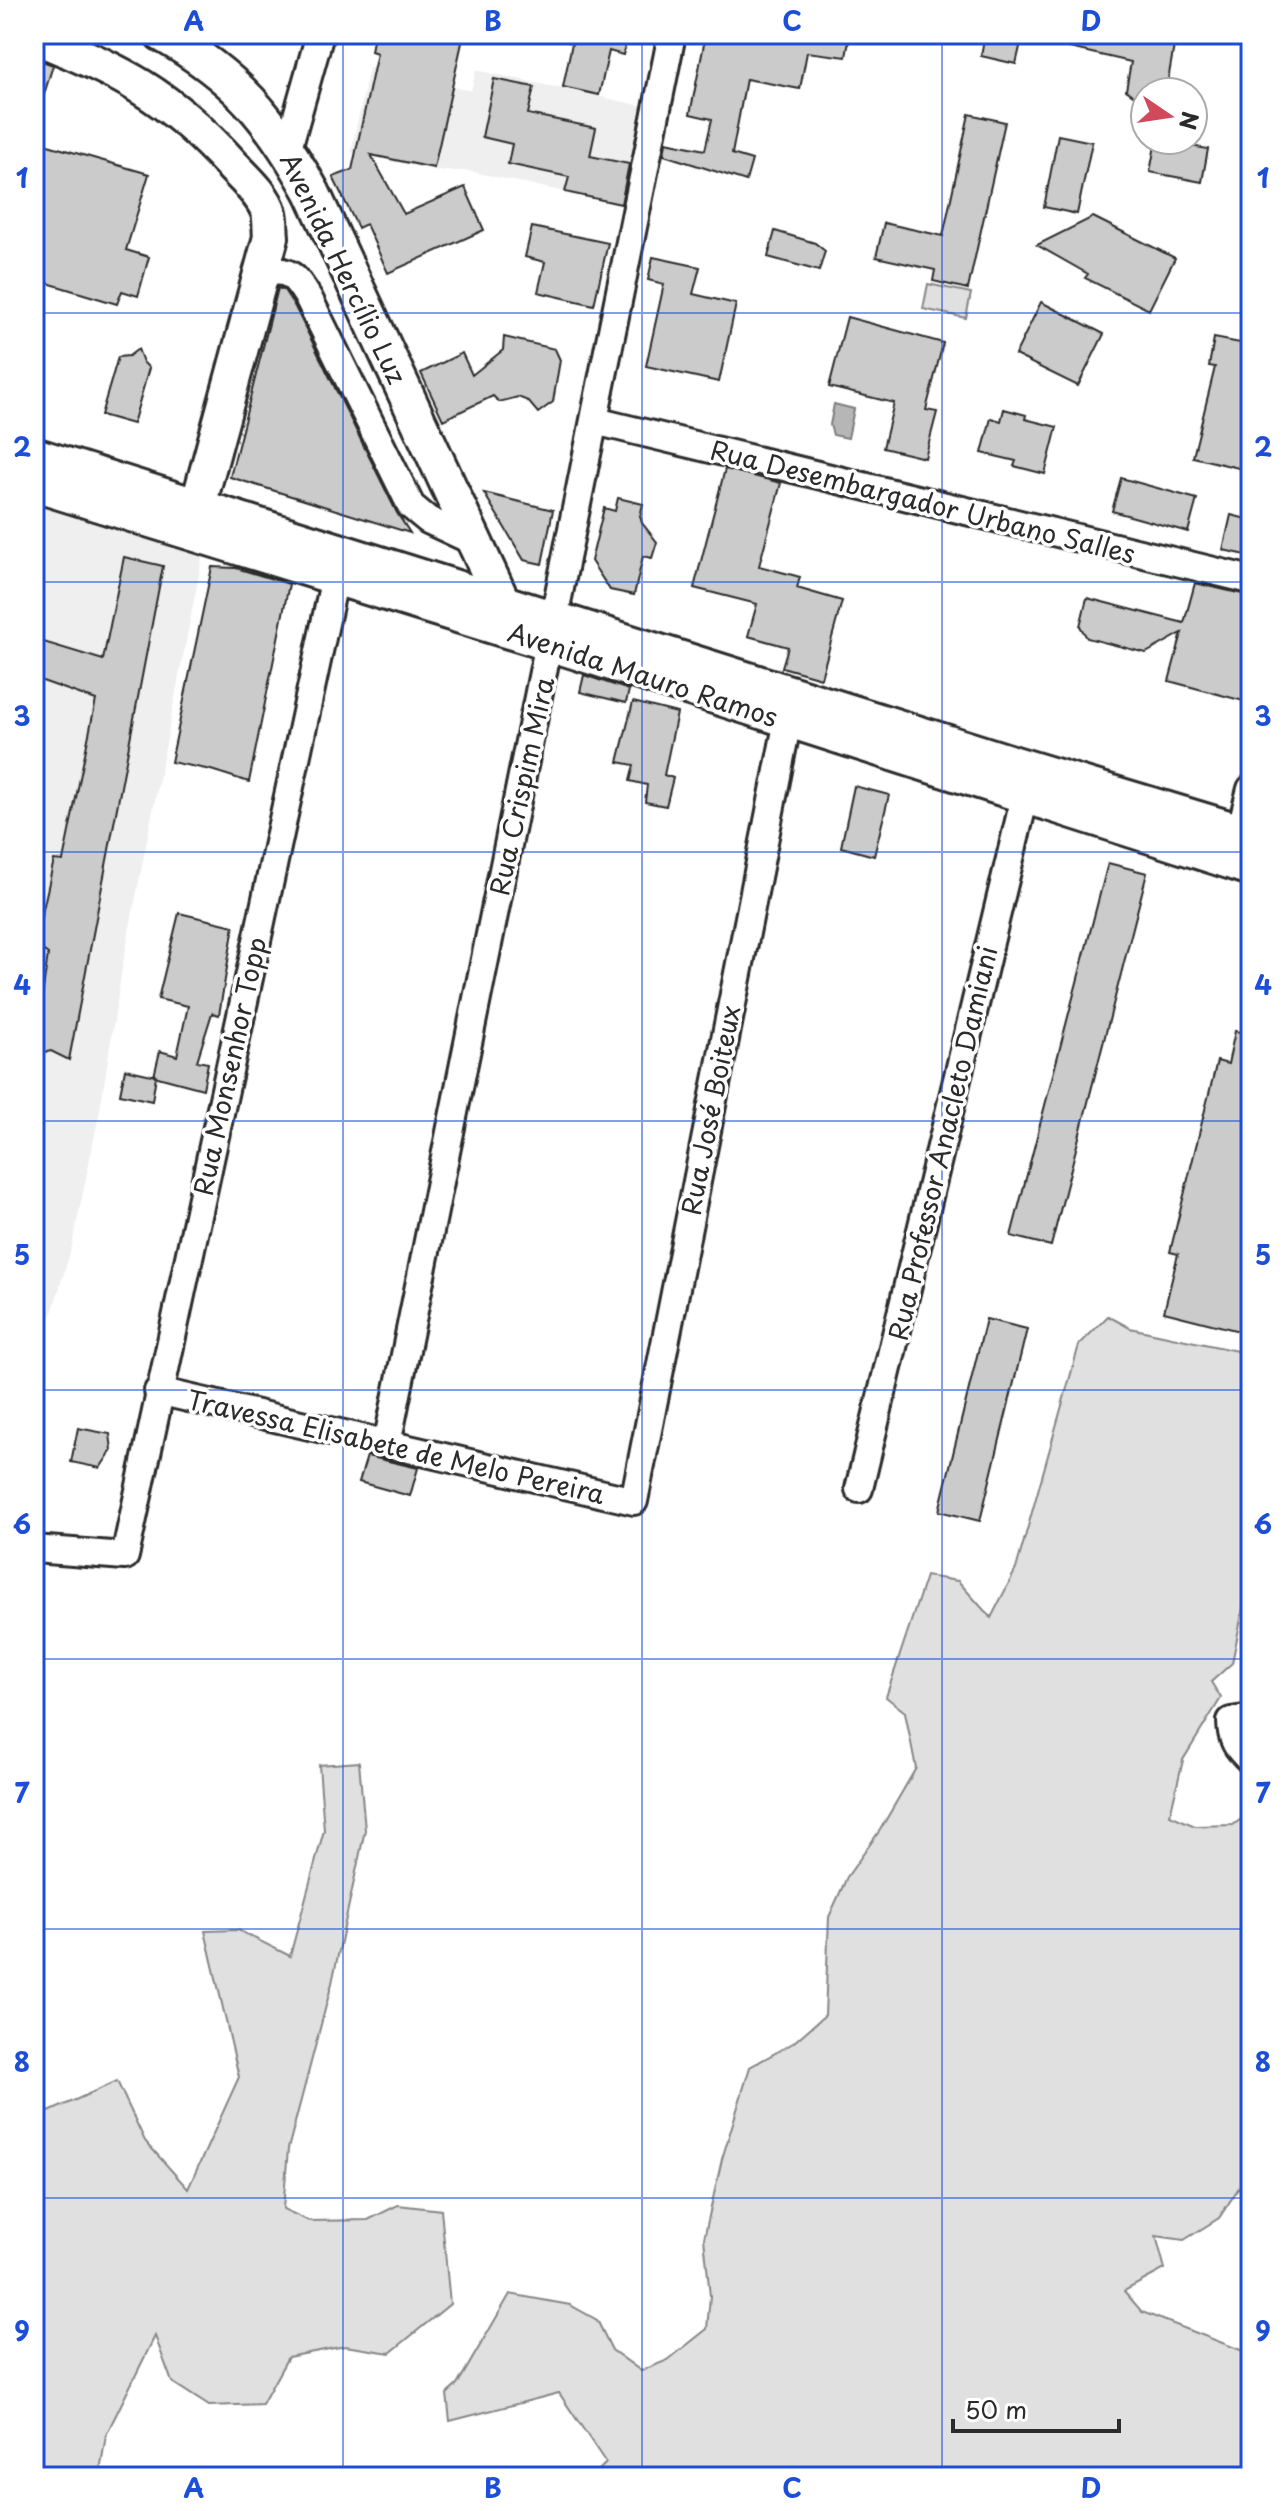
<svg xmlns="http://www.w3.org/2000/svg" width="1285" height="2511" font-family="'Playpen Sans',sans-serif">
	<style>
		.built { fill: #efefef }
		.green { fill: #e0e0e0; stroke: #868686; stroke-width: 2 }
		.water { fill: #b6b6b6; stroke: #7e7e7e; stroke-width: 2 }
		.building { fill: #cbcbcb; stroke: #2b2b2b; stroke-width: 2 }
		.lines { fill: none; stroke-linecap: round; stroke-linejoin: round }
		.minor-casing { stroke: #2b2b2b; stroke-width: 32 }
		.major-casing { stroke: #2b2b2b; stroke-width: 40 }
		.minor { stroke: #fff; stroke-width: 26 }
		.major { stroke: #fff; stroke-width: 34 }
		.grid { fill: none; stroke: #1d4ed8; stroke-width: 2; stroke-opacity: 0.55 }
		.labels { text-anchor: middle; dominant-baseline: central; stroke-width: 7; stroke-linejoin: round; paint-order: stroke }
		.street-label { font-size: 26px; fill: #2b2b2b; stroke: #fff }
		.neatline { fill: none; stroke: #1d4ed8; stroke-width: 3 }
		.grid-label { font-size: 26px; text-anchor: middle; font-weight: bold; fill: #1d4ed8 }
	</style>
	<rect width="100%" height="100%" fill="#fff"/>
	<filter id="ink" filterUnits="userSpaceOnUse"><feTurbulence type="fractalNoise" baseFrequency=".0125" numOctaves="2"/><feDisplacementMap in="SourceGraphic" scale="16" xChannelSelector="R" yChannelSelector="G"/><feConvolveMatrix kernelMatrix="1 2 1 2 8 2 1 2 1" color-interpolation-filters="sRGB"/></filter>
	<g filter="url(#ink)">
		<path class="built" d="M369 68 471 91 476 70 643 106 631 164 574 152 565 192 469 171H436L351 152Z
			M34 503 130 532 204 549 123 963 100 1110 72 1246 39 1357 34 1356Z"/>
		<path class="green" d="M928 284 971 293 966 318 923 309Z
			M1108 1316 1130 1328 1251 1354V1536L1248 1546 1251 1549V1590L1245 1599 1232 1663 1211 1682 1221 1698 1183 1760 1170 1815 1195 1826 1233 1825 1251 1812V2185L1240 2186 1219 2218 1184 2240 1156 2236 1165 2269 1124 2291 1142 2312 1251 2354V2477H592L606 2463 559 2393 450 2421 447 2394 457 2385 510 2294 570 2305 597 2320 612 2350 641 2371 668 2360 707 2329 710 2296 704 2238 722 2159 750 2067 793 2043 825 2015 829 1917 847 1877 880 1830 916 1768 905 1712 886 1697 926 1576 958 1581 991 1618 1016 1569 1079 1345Z
			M359 1762 365 1830 332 1983 288 2149 283 2209 309 2221 368 2220 398 2205 441 2210 450 2304 390 2353 345 2346 288 2357 262 2404 209 2406 172 2382 155 2336 106 2435 99 2477H34V2116L49 2112 117 2081 145 2141 188 2189 239 2077 205 1931 238 1930 290 1956 324 1830 319 1765Z"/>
		<path class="water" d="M834 404 854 409 848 438 833 435 830 425Z"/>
		<path class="building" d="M374 34H442L463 38 434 168 371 155 404 214 465 187 484 230 388 273 366 224 358 228 333 177 352 170 377 53 371 51Z
			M565 34H628L623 55 609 51 599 95 563 87 572 43 564 41Z
			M706 34H810L849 41 846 57 807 52 800 89 746 79 732 154 752 160 746 181 664 155 666 142 705 150 712 119 690 114Z
			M985 34H1023L1016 64 981 56Z
			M1040 34H1176L1166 92H1145V103L1126 90 1131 62 1039 41Z
			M34 58 53 65 38 114 34 113Z
			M494 79 534 87 528 114 596 128 590 156 629 164 621 204 565 192 569 177 508 164 512 144 482 137Z
			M969 114 1005 122 968 289 933 281 935 270 876 257 884 223 943 236Z
			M1058 135 1092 142 1077 214 1044 207Z
			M1156 140 1208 149 1202 182 1150 172Z
			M34 141 149 174 126 250 149 257 138 296 122 291 117 304 34 279Z
			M1093 217 1175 258 1149 310 1085 278 1088 274 1037 245Z
			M532 227 608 243 594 305 538 292 545 262 525 257Z
			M775 231 815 243 825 251 819 271 768 257Z
			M653 257 700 267 693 294 736 304 719 382 646 366 664 284 648 280Z
			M278 288 284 290 295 307 397 513 410 533 230 477Z
			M1041 302 1104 334 1078 386 1015 355Z
			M847 317 943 343 926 410 937 412 925 458 883 448 894 403 829 387Z
			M504 337 555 349 560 360 553 402 538 413 528 401 518 397 499 402 493 396 443 420 421 373 462 353 472 375 503 350Z
			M1214 338 1251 345V471L1193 457 1215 367 1209 366Z
			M138 349 143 362 149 368 133 424 101 415 118 357 129 356Z
			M1004 409 1026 415 1025 419 1057 427 1045 474 1014 466 1016 461 982 453 991 418 1001 421Z
			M725 469 781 483 759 566 800 577 797 588 842 601 821 678 782 667 788 647 748 636 757 604 694 588Z
			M1121 478 1197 499 1188 532 1112 511Z
			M484 493 553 510 542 564 524 560Z
			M618 498 643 504 640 516 642 523 657 542 652 558 643 556 634 595 610 590 591 561 604 508 615 511Z
			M1231 515 1251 520V556L1223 550Z
			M124 557 163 566 69 1060 51 1051 34 1055 48 954 35 945 54 860 63 861 96 700 34 678V639L103 660Z
			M212 567 236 568 289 584 249 782 211 770 171 762Z
			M1195 583 1251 596V703L1169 681 1182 633 1146 653 1087 638 1080 626 1087 598 1184 623Z
			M584 675 629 690 626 703 580 692Z
			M633 702 677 713 664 775 673 778 666 806 645 802 647 785 630 781 634 765 618 762Z
			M854 786 889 795 874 856 841 847Z
			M1108 863 1147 873 1051 1246 1011 1236Z
			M179 913 234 926 219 1015 212 1013 197 1061 208 1063 203 1089 154 1076 160 1051 177 1056 188 1006 158 999Z
			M1235 1031 1251 1034V1334L1164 1312 1178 1254 1170 1252 1217 1061 1228 1064Z
			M125 1069 156 1076 152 1101 120 1094Z
			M986 1319 1027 1329 980 1521 939 1511Z
			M78 1428 110 1434 112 1450 100 1468 71 1462Z
			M367 1456 418 1468 410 1496 359 1482Z"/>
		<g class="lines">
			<defs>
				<path id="minor" d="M288 148 320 34
					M261 274C290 266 295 277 309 299L411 506 428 520 475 542
					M595 421 1251 580
					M1240 832 1251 789
					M158 1391 634 1501 788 720
					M387 1444 672 34
					M859 1489 1025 796
					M34 1549 125 1556 335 577
					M1251 1718 1231 1721C1231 1740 1237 1748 1251 1761"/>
				<path id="major" d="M162 34C237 77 271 118 312 192L502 601
					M34 36C119 70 169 95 232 165 244 178 264 195 269 213 271 220 270 230 271 237L192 528
					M34 455 1015 764 1251 835
					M34 484 574 651 1251 868"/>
			</defs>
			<use href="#minor" class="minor-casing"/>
			<use href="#major" class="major-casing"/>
			<use href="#minor" class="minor"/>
			<use href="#major" class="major"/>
		</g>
	</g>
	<path class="grid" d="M343 34V2477M642 34V2477M942 34V2477M34 313H1251M34 582H1251M34 852H1251M34 1121H1251M34 1390H1251M34 1659H1251M34 1929H1251M34 2198H1251"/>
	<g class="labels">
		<g class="street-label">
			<text transform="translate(344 268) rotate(64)">Avenida Hercílio Luz</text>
			<text transform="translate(923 501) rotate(14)">Rua Desembargador Urbano Salles</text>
			<text transform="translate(643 674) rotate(18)">Avenida Mauro Ramos</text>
			<text transform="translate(521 786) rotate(-78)">Rua Crispim Mira</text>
			<text transform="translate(229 1066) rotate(-78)">Rua Monsenhor Topp</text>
			<text transform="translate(710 1110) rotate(-79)">Rua José Boiteux</text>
			<text transform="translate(942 1143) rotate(-77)">Rua Professor Anacleto Damiani</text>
			<text transform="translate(396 1446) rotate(13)">Travessa Elisabete de Melo Pereira</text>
		</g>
	</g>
	<rect width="1285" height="2511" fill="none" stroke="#fff" stroke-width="88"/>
	<g transform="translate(1169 116) rotate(103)"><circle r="38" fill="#ffffff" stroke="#aaaaaa" stroke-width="2"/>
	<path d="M0-6L14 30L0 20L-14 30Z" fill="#d1495b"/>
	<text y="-12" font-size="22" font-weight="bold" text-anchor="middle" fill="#2b2b2b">N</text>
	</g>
	<path d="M953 2419v12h166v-12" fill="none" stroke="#2b2b2b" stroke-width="4"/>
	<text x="965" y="2419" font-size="24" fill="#2b2b2b" stroke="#ffffff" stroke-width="6" paint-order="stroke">50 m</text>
	<rect x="44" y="44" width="1197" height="2423" class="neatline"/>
	<g class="grid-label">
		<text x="194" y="31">A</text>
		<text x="493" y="31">B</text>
		<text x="792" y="31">C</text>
		<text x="1091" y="31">D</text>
		<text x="22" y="188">1</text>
		<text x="1263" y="188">1</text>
		<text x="22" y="457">2</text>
		<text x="1263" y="457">2</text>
		<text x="22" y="726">3</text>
		<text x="1263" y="726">3</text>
		<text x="22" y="995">4</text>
		<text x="1263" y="995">4</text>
		<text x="22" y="1265">5</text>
		<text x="1263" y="1265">5</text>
		<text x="22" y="1534">6</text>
		<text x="1263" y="1534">6</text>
		<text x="22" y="1803">7</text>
		<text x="1263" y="1803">7</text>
		<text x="22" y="2072">8</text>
		<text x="1263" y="2072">8</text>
		<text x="22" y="2341">9</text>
		<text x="1263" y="2341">9</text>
		<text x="194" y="2498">A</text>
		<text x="493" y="2498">B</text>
		<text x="792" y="2498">C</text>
		<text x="1091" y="2498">D</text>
	</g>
</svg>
